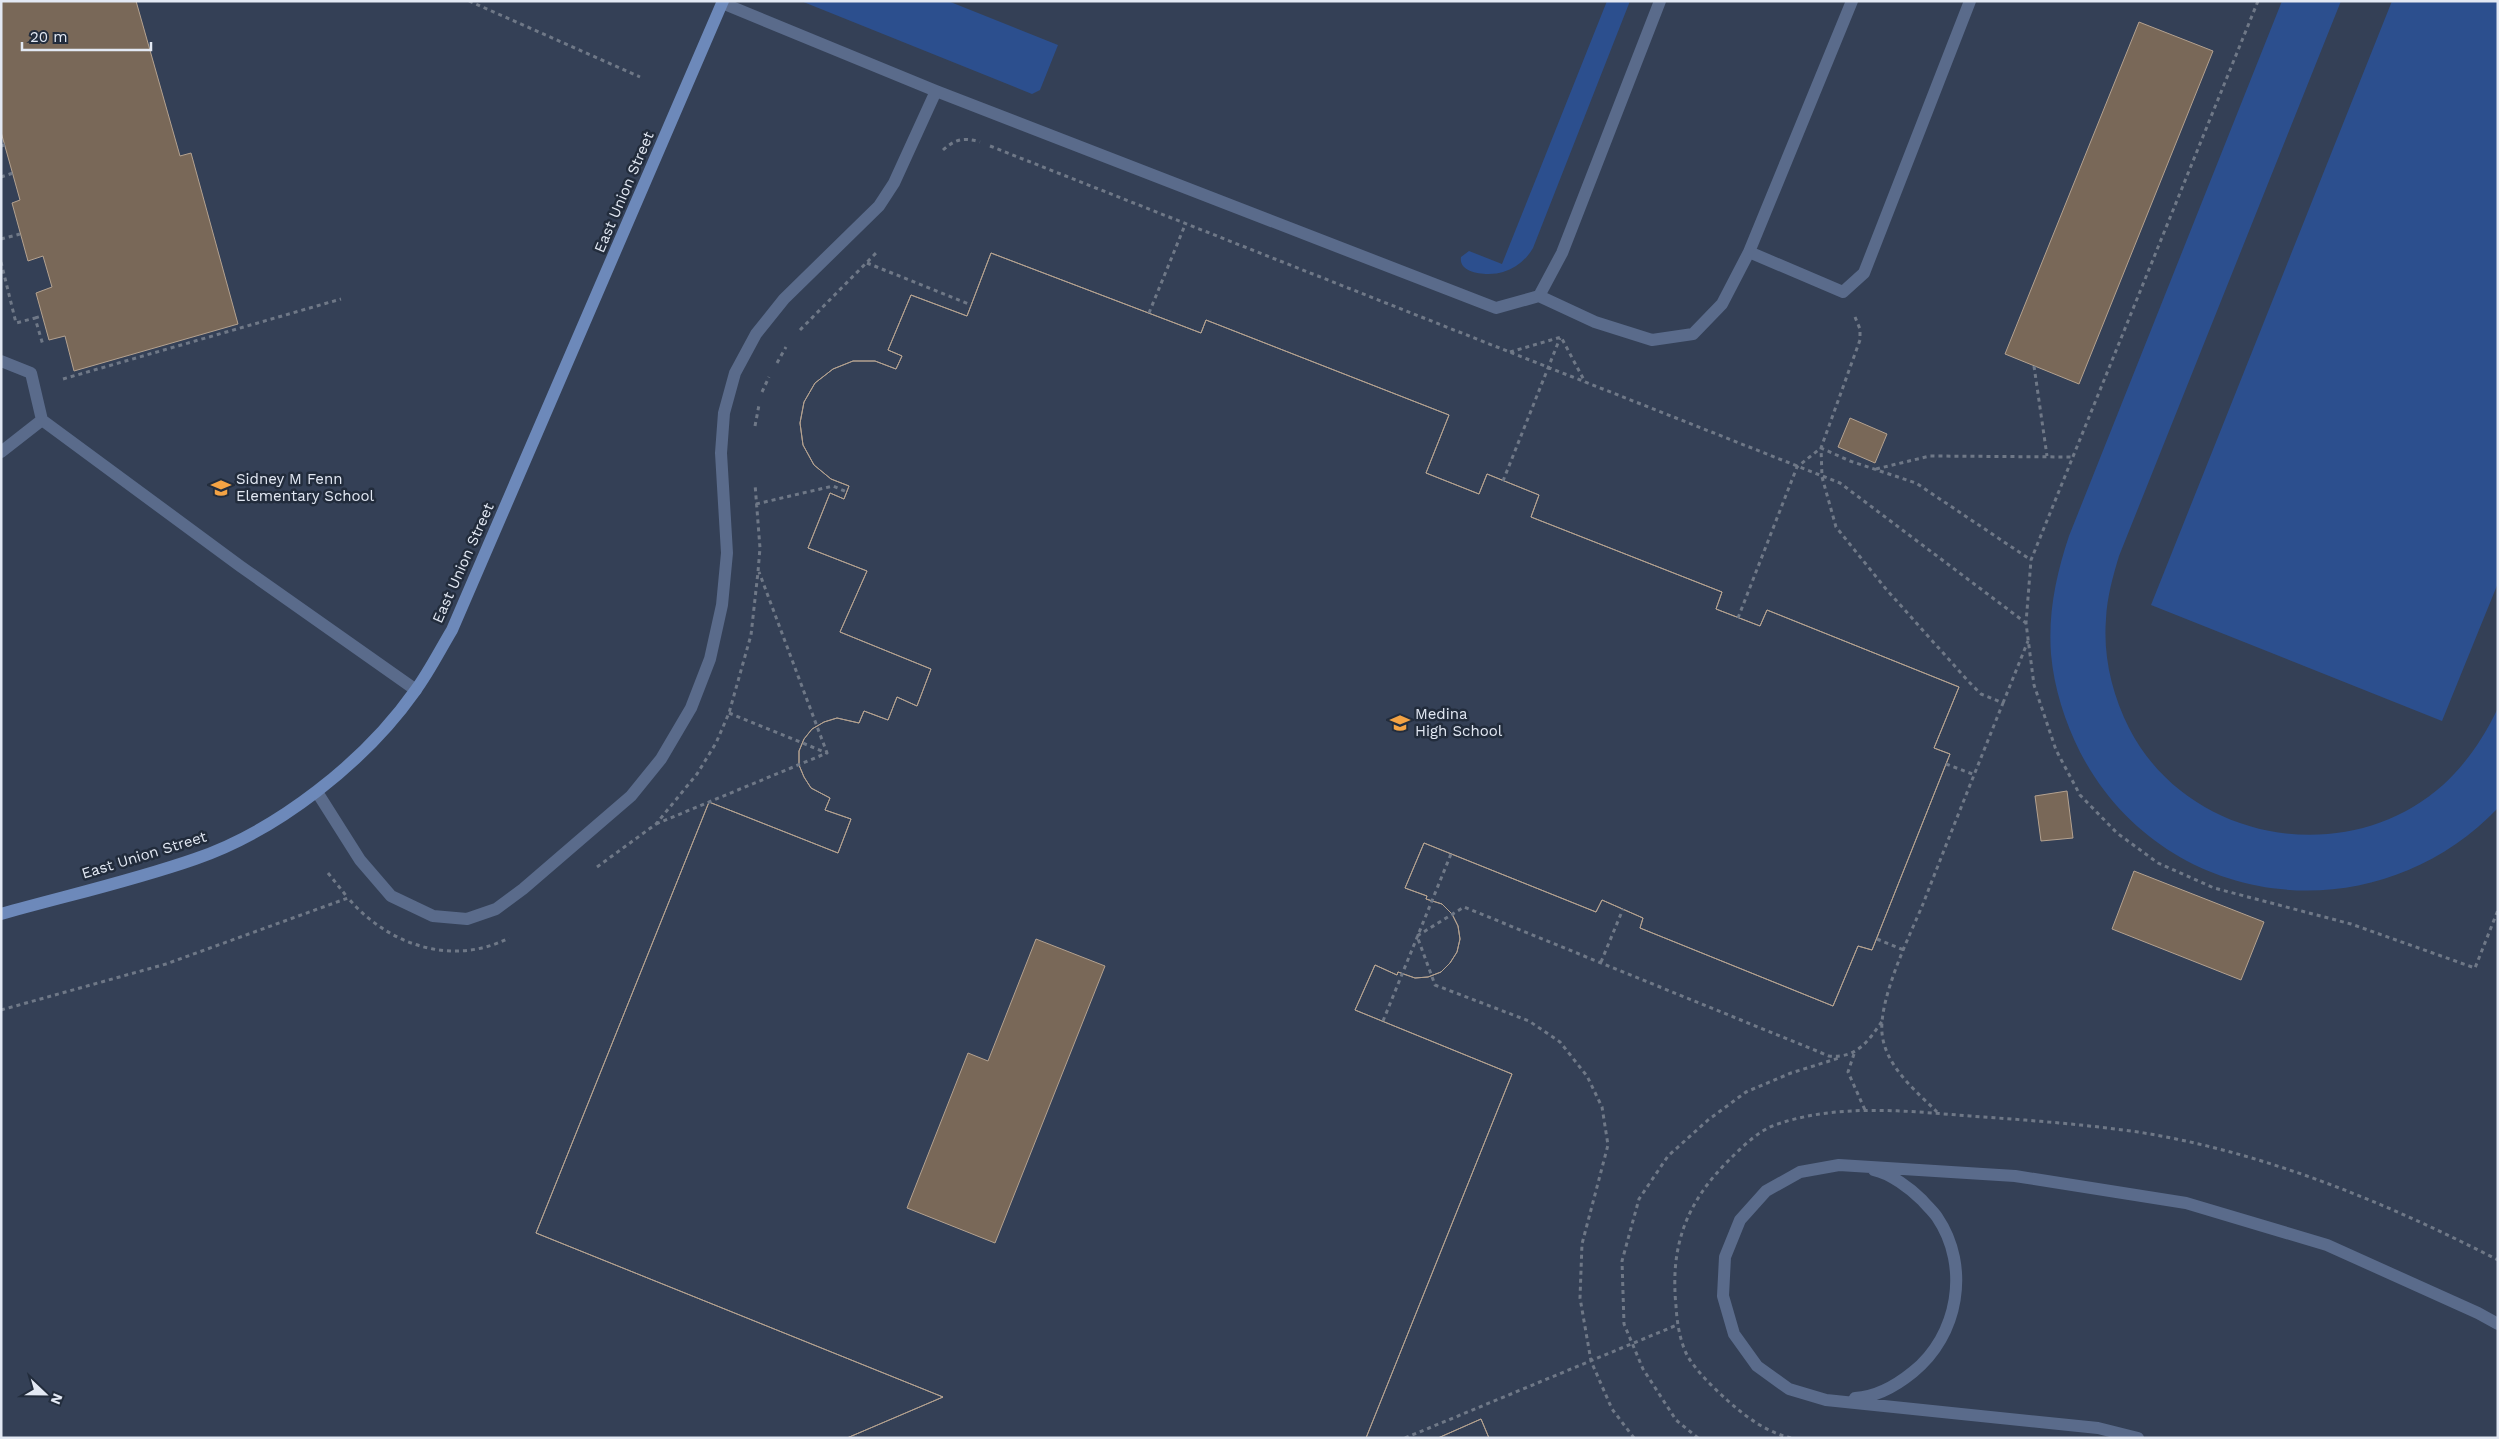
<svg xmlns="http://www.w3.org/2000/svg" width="2499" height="1439" font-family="'Work Sans',sans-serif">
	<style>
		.built { fill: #344056 }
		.green { fill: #2c4f8e }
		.building { fill: #796858; stroke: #b4a290; fill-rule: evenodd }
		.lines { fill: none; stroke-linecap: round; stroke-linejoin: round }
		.path { stroke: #6f7887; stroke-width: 3; stroke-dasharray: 4 4; stroke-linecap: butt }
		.lane { stroke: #5a6b8b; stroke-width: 12 }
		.secondary { stroke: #6d89ba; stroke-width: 12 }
		.labels { text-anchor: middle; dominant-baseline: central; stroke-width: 5; stroke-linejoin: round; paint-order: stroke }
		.street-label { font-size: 15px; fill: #e3e9f4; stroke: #222c3c }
		.poi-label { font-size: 15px; fill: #e3e9f4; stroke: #222c3c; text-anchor: start }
	</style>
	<rect width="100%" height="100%" fill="#2c3647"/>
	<path class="built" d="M1 1H2498V1438H1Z"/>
	<path class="green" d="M801 1H948L1058 45 1040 90 1032 94Z
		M1607 1H1630L1533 248C1526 260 1516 268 1503 272 1491 276 1458 275 1461 257L1469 251 1502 264Z
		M2282 1H2341L2119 556C2113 576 2107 597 2106 619 2103 656 2112 694 2129 728 2188 843 2348 870 2443 785 2467 763 2484 737 2498 708V808C2375 937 2163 912 2080 752 2065 722 2054 688 2051 654 2048 613 2056 575 2069 536Z
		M2392 1H2498V583L2442 721 2151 605Z"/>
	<path class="building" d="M1 1H136L180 156 191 153 238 324 74 371 65 336 49 340 36 293 52 287 43 256 28 261 12 203 20 200 1 132Z
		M2139 22 2213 51 2079 384 2005 354Z
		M991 253 1201 333 1206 320 1449 415 1426 473 1479 494 1487 474 1539 495 1531 517 1722 592 1716 609 1760 626 1767 610 1959 687 1934 748 1950 754 1872 950 1858 946 1833 1006 1640 928 1643 918 1602 900 1596 912 1424 843 1405 888 1427 896 1426 899 1442 904 1452 914 1458 926 1460 939 1457 952 1450 963 1441 972 1428 977 1415 978 1398 972 1397 975 1375 965 1355 1010 1512 1074 1366 1438H847L943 1397 536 1233 709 802 838 853 851 819 825 810 830 798 811 788 804 777 799 765V751L804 739 812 729 824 722 837 718 859 723 864 711 888 720 897 697 917 706 931 669 840 632 867 571 808 548 830 493 844 499 849 486 831 479 814 465 803 445 800 423 804 402 815 383 833 369 853 361H875L896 369 902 356 888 350 911 295 967 316ZM1036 939 1105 966 995 1243 907 1208 968 1053 988 1061Z
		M991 253 1201 333 1206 320 1449 415 1426 473 1479 494 1487 474 1539 495 1531 517 1722 592 1716 609 1760 626 1767 610 1959 687 1934 748 1950 754 1872 950 1858 946 1833 1006 1640 928 1643 918 1602 900 1596 912 1424 843 1405 888 1427 896 1426 899 1442 904 1452 914 1458 926 1460 939 1457 952 1450 963 1441 972 1428 977 1415 978 1398 972 1397 975 1375 965 1355 1010 1512 1074 1366 1438H847L943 1397 536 1233 709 802 838 853 851 819 825 810 830 798 811 788 804 777 799 765V751L804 739 812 729 824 722 837 718 859 723 864 711 888 720 897 697 917 706 931 669 840 632 867 571 808 548 830 493 844 499 849 486 831 479 814 465 803 445 800 423 804 402 815 383 833 369 853 361H875L896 369 902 356 888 350 911 295 967 316Z
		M1850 418 1887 434 1875 463 1838 447Z
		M2067 791 2073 838 2041 841 2035 796Z
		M2134 871 2264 922 2241 980 2112 929Z
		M1481 1419 1489 1438H1438Z
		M1481 1419 1489 1438H1438Z"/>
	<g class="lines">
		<path class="path" d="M469 1 640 77
			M2258 1 2031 560 2026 623 2034 685 2056 750 2080 795 2117 833 2158 863 2214 888 2351 924 2475 968 2498 910
			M1 146 5 145
			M990 146 1840 483 2026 623
			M943 150C955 139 964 137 980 142
			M1 177 13 173
			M1 239 20 234
			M1 262 16 323 35 318 43 345
			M867 263 971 305
			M1149 313 1185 225
			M1855 317 1860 329V340L1821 448 1822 477 1836 527 1886 589 1969 682 1981 694 2003 703C1976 770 1949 837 1923 904 1909 937 1879 998 1882 1033 1885 1066 1916 1091 1937 1112
			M35 318 42 316
			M800 330 878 251
			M1510 352 1561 337 1585 382
			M777 363 786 347
			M2034 366 2047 456
			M63 379 341 299
			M762 392 769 377
			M755 426 759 405
			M1876 469 1930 456 2071 457
			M1503 481 1560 338
			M756 504 833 486 847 492
			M1738 618 1797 467 1821 448 1850 461 1916 483 2031 560
			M2003 703 2028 641
			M729 713 827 753
			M1946 764 1975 775
			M656 824 827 753 759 572
			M597 867 656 824 697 774 716 743 729 713 751 635 758 572 760 548 755 484
			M328 873 348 898
			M1877 939 1904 950
			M1601 962 1623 909
			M1 1010 166 964 348 898C388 945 452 967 509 938
			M1383 1021 1451 854
			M1854 1054 1848 1072 1865 1110
			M1405 1438 1677 1325
			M1634 1438 1612 1409 1591 1361 1580 1298 1582 1244 1608 1145 1602 1107 1587 1076 1560 1042 1529 1021 1435 985 1417 936 1464 907 1829 1056C1857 1059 1869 1040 1883 1020
			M1698 1438 1676 1420 1643 1369 1624 1324 1622 1261 1639 1199 1668 1156 1708 1120 1746 1092 1791 1073 1839 1058
			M1791 1438C1766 1432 1746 1417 1727 1400 1713 1387 1698 1373 1688 1357 1680 1342 1677 1323 1676 1306 1670 1246 1686 1203 1729 1160 1741 1148 1758 1131 1775 1125 1837 1103 1906 1111 1970 1116 2026 1120 2082 1124 2138 1132 2264 1152 2385 1202 2498 1260"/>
		<path class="lane" d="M722 3 936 91 1496 308 1539 296 1562 253 1660 1
			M1749 252 1843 292 1864 273 1970 1
			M1539 296 1595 322 1652 340 1693 334 1722 304 1749 252 1852 1
			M1 361 31 373 42 420
			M1 452 42 420 240 566 416 690
			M317 792 360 860 391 896 433 916 467 919 496 909 523 889 631 796 661 759 691 708 710 659 722 605 727 553 721 453 724 413 735 373 756 334 784 299 879 206 894 183 936 91
			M1855 1398C1876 1397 1897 1385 1913 1372 1958 1336 1971 1267 1937 1217 1933 1211 1927 1206 1922 1200 1911 1189 1890 1173 1874 1170
			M2138 1438 2098 1428 1826 1400 1789 1389 1757 1366 1734 1334 1723 1296 1725 1257 1740 1220 1766 1191 1800 1172 1839 1165 2015 1176 2186 1203 2327 1245 2478 1313 2498 1324"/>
		<path class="secondary" d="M1 914C65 896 132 881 195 859 277 831 365 762 415 691 429 672 440 650 452 630L723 1"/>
	</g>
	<defs>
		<symbol id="school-bare" viewBox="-9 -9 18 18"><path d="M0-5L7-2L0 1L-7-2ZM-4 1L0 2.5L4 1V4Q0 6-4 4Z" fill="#f4a344" stroke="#222c3c" stroke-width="2.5" paint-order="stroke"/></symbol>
	</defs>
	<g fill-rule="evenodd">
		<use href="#school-bare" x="207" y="474" width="28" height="28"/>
		<use href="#school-bare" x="1386" y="709" width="28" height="28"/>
	</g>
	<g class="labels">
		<g class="street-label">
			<text transform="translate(624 192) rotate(-67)">East Union Street</text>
			<text transform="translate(463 563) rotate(-66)">East Union Street</text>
			<text transform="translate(144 855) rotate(-17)">East Union Street</text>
		</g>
		<g class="poi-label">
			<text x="236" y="479">Sidney M Fenn<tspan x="236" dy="17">Elementary School</tspan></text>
			<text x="1415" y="714">Medina<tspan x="1415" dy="17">High School</tspan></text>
		</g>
	</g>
	<rect width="2499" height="1439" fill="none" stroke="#e3e9f4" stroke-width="5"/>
	<g transform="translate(45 1394) rotate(112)" stroke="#222c3c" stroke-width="4" paint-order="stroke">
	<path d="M0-4L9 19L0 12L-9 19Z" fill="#e3e9f4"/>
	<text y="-8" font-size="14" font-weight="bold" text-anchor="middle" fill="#e3e9f4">N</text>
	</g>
	<path d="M22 42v8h129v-8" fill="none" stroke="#e3e9f4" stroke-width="2.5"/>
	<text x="30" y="42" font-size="15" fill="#e3e9f4" stroke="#222c3c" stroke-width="4" paint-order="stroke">20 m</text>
</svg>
